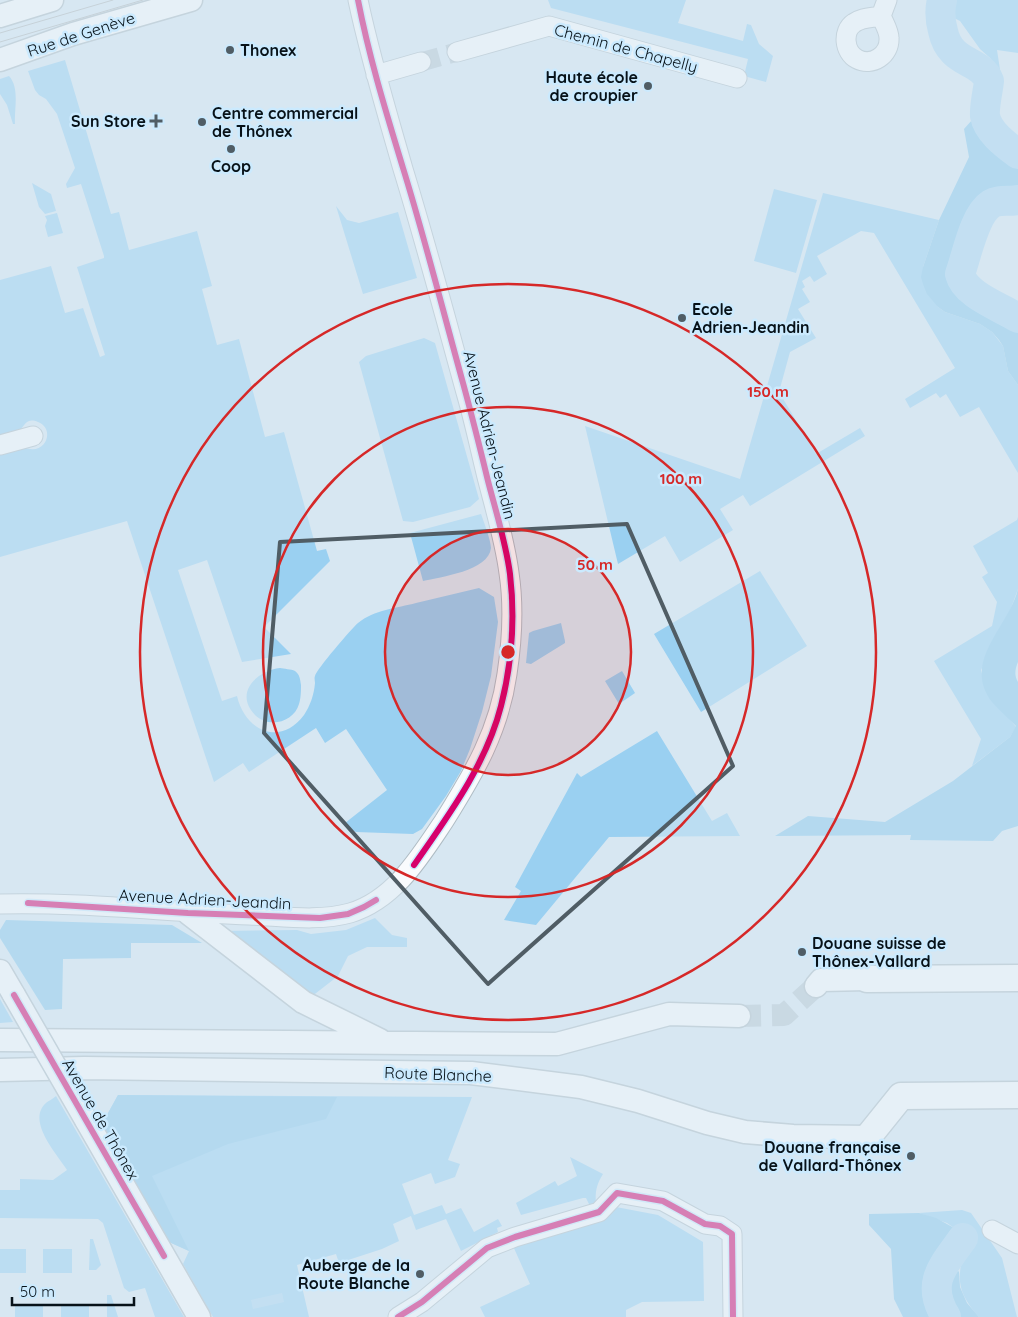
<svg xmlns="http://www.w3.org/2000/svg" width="1018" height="1317" font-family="Quicksand,sans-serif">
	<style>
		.green { fill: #9ad0f1 }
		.forest { fill: #89c8ec }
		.water { fill: #acd6f2 }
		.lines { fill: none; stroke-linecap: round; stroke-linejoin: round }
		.river { stroke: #acd6f2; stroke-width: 30 }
		.minor-tunnel { stroke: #b8c7d1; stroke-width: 19; stroke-dasharray: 19 9; stroke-linecap: butt }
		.major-tunnel { stroke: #b8c7d1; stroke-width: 22; stroke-dasharray: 22 11; stroke-linecap: butt }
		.minor-casing { stroke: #afbcc4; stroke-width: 21 }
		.major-casing { stroke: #afbcc4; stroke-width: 25 }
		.highway-casing { stroke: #afbcc4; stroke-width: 29 }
		.minor { stroke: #f9fbfd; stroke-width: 19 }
		.major { stroke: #f9fbfd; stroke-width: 22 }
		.highway { stroke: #f9fbfd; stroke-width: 26 }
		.tram { stroke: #b2b7b9; stroke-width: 1 }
		.major-bridge-casing { stroke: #afbcc4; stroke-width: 25; stroke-linecap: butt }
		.major-bridge { stroke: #f9fbfd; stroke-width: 22 }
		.cycleway-casing { stroke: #cbeafe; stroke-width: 9 }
		.cycleway { stroke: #d6006c; stroke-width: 6 }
		.marked { fill: none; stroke: #505d65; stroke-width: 4; stroke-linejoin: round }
		.ring { fill: none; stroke: #d62828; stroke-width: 2.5 }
		.poi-dot { fill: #505d65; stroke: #cbeafe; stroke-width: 2 }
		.labels { text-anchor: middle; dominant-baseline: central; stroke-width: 5; stroke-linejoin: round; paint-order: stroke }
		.street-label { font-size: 16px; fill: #071219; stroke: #cbeafe }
		.poi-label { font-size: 16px; font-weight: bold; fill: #071219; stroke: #cbeafe; text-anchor: start }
		.centre { fill: #d62828; stroke: #cbeafe; stroke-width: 2.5 }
		.ring-label { font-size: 15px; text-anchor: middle; font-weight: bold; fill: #d62828; stroke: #cbeafe; stroke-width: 5; stroke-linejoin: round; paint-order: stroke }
	</style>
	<rect width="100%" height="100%" fill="#d7e7f2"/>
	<path class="green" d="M548 0H686L678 23 743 41 747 24 751 25 759 44 773 56 766 82 744 76 748 59 551 8Z
		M951 0H1018V53L997 50 1001 76 990 58 980 49 960 21 954 18 950 12Z
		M65 60 111 214 119 212 129 250 197 231 212 286 202 289 217 345 239 339 265 437 284 432 317 551 326 549 330 561 264 627 291 654 242 662 207 560 178 570 222 701 237 696C245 731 280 747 304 715 310 706 314 695 315 683 315 681 314 678 315 676 316 670 352 628 358 623 374 610 397 608 416 603 437 598 458 593 479 588L494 597 498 622 491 676 482 712 470 749 461 771 446 796 422 829 413 834 356 832 350 829 345 823 387 790 346 729 325 743 316 728 249 772 243 763 214 782 127 521 0 557V452L22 446C44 459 57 429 38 422 27 417 25 425 19 431 15 434 5 436 0 437V280L51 266 65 313 83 308 100 357 105 355 77 267 104 258V256L81 184 67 188 66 184 75 168 57 114 46 99 39 95 35 90 28 71Z
		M9 76C20 88 14 109 15 124H13L7 105 0 94V79Z
		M32 183 51 194 56 211 45 214 39 207Z
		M774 189 817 200 796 273 754 261Z
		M823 193 939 220 923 267 938 307 945 312 980 324 992 332 1003 346 1008 371 1018 385V473L979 407 960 417 946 394 940 398 936 393 910 408 905 399 955 368 874 233 861 231 817 256 827 274 814 282 810 276 802 281 805 287 802 289 810 302 798 309 816 338 790 352 779 392 816 454 860 428 865 436 750 506 743 495 720 509 733 530 680 562 665 536 618 564 585 426 740 479Z
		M336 206 347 220 359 223 398 212 417 278 363 294Z
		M57 213 63 233 48 237 45 226 47 220 45 216Z
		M424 338 435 343 479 499 470 507 413 522 403 521 359 362 366 356Z
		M481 514C484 522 491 541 491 548 489 571 440 577 423 581L410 533Z
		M1018 517V589L1011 608 981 670 986 690 1016 727 1010 737 972 766 981 739 934 661 992 626 997 602 982 577 988 573 973 546 1017 520Z
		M760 571 807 646 701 712 654 634Z
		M561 623 565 641V643L531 664 526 663 529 633 533 631Z
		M280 668C284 669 291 669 295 671 300 675 300 679 301 685 301 690 301 698 299 704 294 722 269 729 255 715 234 693 256 671 280 668Z
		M622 671 635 693 619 704 605 681Z
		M657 731 712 821 727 813 740 836 609 837 536 925 504 920 521 891 515 887 577 773 581 777Z
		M375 918 392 935 407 938V947H367L348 956 338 976 311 997 222 931 297 930 311 934 346 930Z
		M0 999 13 1022 0 1023Z
		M118 1095 472 1097 448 1160 460 1164 455 1177 435 1184 431 1173 402 1184 414 1215 442 1205 446 1214 461 1208 474 1232 498 1219 502 1226 497 1228 498 1232 461 1251 446 1219 416 1230 411 1216 393 1224 399 1241 382 1249 339 1263 336 1254 297 1265 309 1317H213L183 1264 189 1251 169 1242 102 1124Z
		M56 1096 184 1317H155L145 1288 129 1292 124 1288 103 1223 98 1219 0 1218V1190H20V1179L53 1180 67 1170C57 1154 26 1121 46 1103 48 1101 53 1099 56 1096Z
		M570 1157 603 1174C596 1185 595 1193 596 1206L591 1208 586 1198H583L521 1215 516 1203 555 1181 558 1186 577 1176Z
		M616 1207 658 1215 703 1242 704 1301 642 1302 626 1310V1317H485L480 1307 530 1284 513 1246Z
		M962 1210 971 1213 1002 1258 1017 1317H979C952 1287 959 1274 967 1237L947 1223 919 1213Z
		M90 1239H93L100 1262 101 1265 96 1270H89Z
		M0 1249H26V1273H0Z
		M43 1249H72V1273H43Z
		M107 1295H111L118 1317H107Z
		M15 1305H43V1317H15Z
		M61 1305H89V1317H61Z"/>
	<path class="forest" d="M979 117 989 134 1009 151 1018 164V192C1006 196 995 190 984 196 983 197 979 200 978 201 968 212 945 273 951 285L1018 324V385L1008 371 1003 346 999 340 992 332 980 324 945 312 938 307 927 294 923 284 921 277 923 267 939 220 969 157 964 129 972 120 977 124Z
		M1018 589V662C1015 669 1014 676 1018 682V826L1002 831 993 841 910 840 911 835 775 836 808 816 885 822 953 781 1010 737 1016 726C1008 718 999 710 992 702 961 661 1009 627 1018 589Z
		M6 920 172 925 202 943H131V958L63 959 62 1009 45 1010 0 938V930Z
		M118 1095 337 1097 326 1119 228 1144 152 1176 189 1251 169 1242 102 1124Z
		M919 1213 936 1218 956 1229 955 1238 943 1253 959 1272 960 1287 967 1303 979 1317H903L894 1299 891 1249 869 1225V1214Z"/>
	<path class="water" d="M282 1293 284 1302 253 1309 251 1300Z"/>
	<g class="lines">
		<path class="river" d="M942 0C939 11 940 20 943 31 950 65 981 59 989 81 988 91 984 107 985 116 988 132 1006 145 1018 154
			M1018 200C1009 202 999 199 991 204 974 215 967 255 960 274 965 295 1001 307 1018 318
			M946 1317C925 1283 943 1266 963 1238"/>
		<path class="minor-tunnel" d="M421 62 457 52"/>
		<path class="major-tunnel" d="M739 1016 784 1015 816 986"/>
		<defs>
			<path id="minor" d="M881 16C872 18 862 17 854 23 842 31 844 52 857 59 872 67 890 55 889 38 889 31 884 23 881 16L887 0
				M457 52 549 26 737 78
				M376 75 421 62
				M0 445 33 436
				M0 904C83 902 166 912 249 915 281 916 318 922 350 913 394 900 420 857 444 821 474 773 499 731 507 674 512 641 514 606 509 573 505 542 496 512 488 481 481 453 475 424 467 396 446 320 426 244 403 169 387 113 370 57 358 0
				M992 1230 1018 1244
				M398 1317 422 1302 487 1248 515 1237 599 1212 617 1193 663 1201 705 1224 720 1226 732 1234 733 1317"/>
			<path id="major" d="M0 16 52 0
				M0 60 73 34 191 0
				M188 913 303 1002 380 1040
				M0 971 14 995
				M816 986 821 980 867 979
				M0 1040 557 1044 669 1014 739 1016
				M0 1070 84 1068 471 1073 581 1087 638 1101 707 1123 745 1132 793 1136 868 1137
				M86 1120 199 1317"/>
			<path id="highway" d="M867 979 1018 978
				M868 1137 901 1096 1018 1095"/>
		</defs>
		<use href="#minor" class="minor-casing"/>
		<use href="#major" class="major-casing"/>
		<use href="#highway" class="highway-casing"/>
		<use href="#minor" class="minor"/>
		<use href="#major" class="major"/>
		<use href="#highway" class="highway"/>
		<path class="tram" d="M0 33 113 0
			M0 42 143 0"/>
		<defs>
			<path id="major-bridge" d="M14 995 86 1120"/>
		</defs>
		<use href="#major-bridge" class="major-bridge-casing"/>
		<use href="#major-bridge" class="major-bridge"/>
		<defs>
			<path id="cycleway" d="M358 0C369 57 386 112 403 168 425 239 443 311 463 383 472 416 480 448 488 481 496 512 506 543 510 574 515 617 512 663 501 706 486 765 448 816 414 865
				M28 903 188 913 320 918 348 914 364 907 376 900
				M14 995 164 1256
				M398 1317 422 1302 487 1248 515 1237 599 1212 617 1193 663 1201 705 1224 720 1226 732 1234 733 1317"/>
		</defs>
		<use href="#cycleway" class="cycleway-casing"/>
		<use href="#cycleway" class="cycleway"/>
	</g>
	<path d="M0 0H1018V1317H0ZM627 524 733 766 488 984 264 733 280 542Z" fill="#d7e7f2" fill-opacity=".55" fill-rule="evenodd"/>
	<path class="marked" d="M627 524 733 766 488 984 264 733 280 542Z"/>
	<circle cx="508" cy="652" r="123" fill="#d62828" fill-opacity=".12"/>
	<g class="ring">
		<circle cx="508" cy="652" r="123"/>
		<circle cx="508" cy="652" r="245"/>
		<circle cx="508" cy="652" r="368"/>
	</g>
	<g class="poi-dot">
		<circle cx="230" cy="50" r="5"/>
		<circle cx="648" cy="86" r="5"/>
		<path d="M153.5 113.5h5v5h5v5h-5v5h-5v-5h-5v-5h5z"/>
		<circle cx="202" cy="122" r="5"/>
		<circle cx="231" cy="149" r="5"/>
		<circle cx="682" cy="318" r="5"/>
		<circle cx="802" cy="952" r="5"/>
		<circle cx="911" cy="1156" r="5"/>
		<circle cx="420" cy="1274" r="5"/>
	</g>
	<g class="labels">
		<g class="street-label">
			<text transform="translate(81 34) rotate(-18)">Rue de Genève</text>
			<text transform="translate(626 48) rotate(15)">Chemin de Chapelly</text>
			<text transform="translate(490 435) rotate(76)">Avenue Adrien-Jeandin</text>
			<text transform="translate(205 899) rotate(3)">Avenue Adrien-Jeandin</text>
			<text transform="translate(438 1074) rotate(2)">Route Blanche</text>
			<text transform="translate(101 1119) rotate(60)">Avenue de Thônex</text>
		</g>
		<g class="poi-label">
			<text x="240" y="50">Thonex</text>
			<text x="638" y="77" text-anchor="end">Haute école<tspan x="638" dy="18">de croupier</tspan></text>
			<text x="212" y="113">Centre commercial<tspan x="212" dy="18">de Thônex</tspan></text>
			<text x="146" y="121" text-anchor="end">Sun Store</text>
			<text x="231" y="166" text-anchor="middle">Coop</text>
			<text x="692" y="309">Ecole<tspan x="692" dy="18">Adrien-Jeandin</tspan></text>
			<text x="812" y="943">Douane suisse de<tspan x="812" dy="18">Thônex-Vallard</tspan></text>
			<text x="901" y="1147" text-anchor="end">Douane française<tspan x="901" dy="18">de Vallard-Thônex</tspan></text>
			<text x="410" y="1265" text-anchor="end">Auberge de la<tspan x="410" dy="18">Route Blanche</tspan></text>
		</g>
	</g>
	<circle cx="508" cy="652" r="8" class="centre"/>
	<g class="ring-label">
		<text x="768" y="397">150 m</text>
		<text x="681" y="484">100 m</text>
		<text x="595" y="570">50 m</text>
	</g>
	<path d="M12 1297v8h122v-8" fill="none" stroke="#071219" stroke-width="2.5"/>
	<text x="20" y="1297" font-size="15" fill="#071219" stroke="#cbeafe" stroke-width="4" paint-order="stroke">50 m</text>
</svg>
